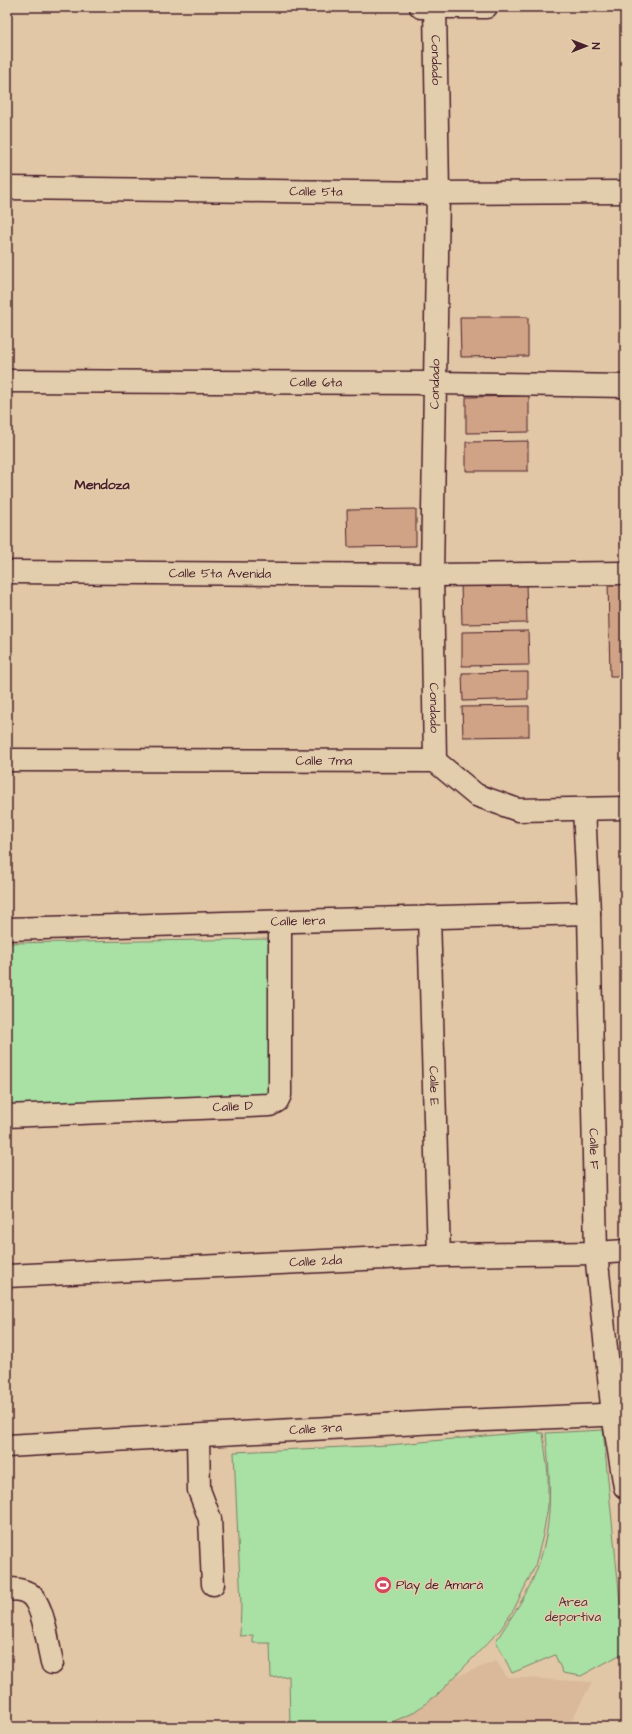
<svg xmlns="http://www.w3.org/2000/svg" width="632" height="1734" font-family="'Architects Daughter',sans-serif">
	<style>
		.built { fill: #d9b99a }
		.green { fill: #a9e0a4; stroke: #7a8068 }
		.building { fill: #d1a386; stroke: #4a1f2b }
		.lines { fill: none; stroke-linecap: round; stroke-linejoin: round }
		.minor-casing { stroke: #4a1f2b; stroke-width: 25 }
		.minor { stroke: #e2cdac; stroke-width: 22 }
		.labels { text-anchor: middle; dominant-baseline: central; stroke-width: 3; stroke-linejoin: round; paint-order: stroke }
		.street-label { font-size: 13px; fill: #4a1f2b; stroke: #e2cdac }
		.poi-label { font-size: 13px; fill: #4a1f2b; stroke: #e2cdac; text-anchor: start }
		.park-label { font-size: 13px; fill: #543237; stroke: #e2cdac }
		.neighbourhood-label { font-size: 14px; font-weight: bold; fill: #4a1f2b; stroke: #e2cdac }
	</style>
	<rect width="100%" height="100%" fill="#e1c7a6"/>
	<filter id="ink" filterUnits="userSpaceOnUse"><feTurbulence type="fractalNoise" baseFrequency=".025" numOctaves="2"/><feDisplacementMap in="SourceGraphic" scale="8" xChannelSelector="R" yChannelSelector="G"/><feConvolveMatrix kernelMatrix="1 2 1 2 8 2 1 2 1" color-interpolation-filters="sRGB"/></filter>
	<g filter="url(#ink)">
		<path class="built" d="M496 1661 507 1677 592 1682 571 1721 553 1727H327Z"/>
		<path class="green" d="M274 939 272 1097 7 1107V943Z
			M603 1430 625 1652 581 1676 563 1673 555 1655 512 1673 496 1641C511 1617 529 1593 538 1566 554 1520 550 1481 546 1433Z
			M538 1431V1433H543L548 1474V1506L543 1535 535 1566 514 1609 501 1629 437 1695 411 1714 380 1727H290L289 1676 271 1678 270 1643H253V1635L240 1636 241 1604 234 1452 389 1445Z"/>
		<path class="building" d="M460 317H528V356L461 357Z
			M529 396V432L466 433V397Z
			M528 441V471H466V442Z
			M416 509V546L348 547 347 510Z
			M526 581 527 623 462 624 461 582Z
			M608 581H625V676H610Z
			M528 631 529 665 462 666V632Z
			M528 672V699L463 701 462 673Z
			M529 706V736L463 737 462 707Z"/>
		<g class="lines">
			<defs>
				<g id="minor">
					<path d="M421 7H486"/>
					<path id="s1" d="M435 7 438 193 432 575 435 761"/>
					<path id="s2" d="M7 188 438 193 625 192"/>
					<path id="s3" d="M7 381 435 383 625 386"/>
					<path id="s4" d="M7 572 432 575 625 573"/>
					<path id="s5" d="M7 760 435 761 476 795 518 810 625 808"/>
					<path id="s6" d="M584 809 589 913 596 1253 613 1415 625 1487"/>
					<path id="s7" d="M429 917 439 1255"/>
					<path id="s8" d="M7 929 589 913"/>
					<path id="s9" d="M7 1116 270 1105 277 1101 280 1095V922"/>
					<path id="s10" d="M7 1276 448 1255 596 1253 625 1251"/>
					<path d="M198 1436 199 1490 210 1519 213 1584"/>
					<path id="s11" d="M7 1446 437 1422 625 1414"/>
					<path d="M7 1589C14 1589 23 1590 28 1593 44 1602 48 1647 52 1663"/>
				</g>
			</defs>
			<use href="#minor" class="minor-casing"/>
			<use href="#minor" class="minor"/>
		</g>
	</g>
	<defs>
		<symbol id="stadium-disc" viewBox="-11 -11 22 22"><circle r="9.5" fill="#d1495b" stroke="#e2cdac"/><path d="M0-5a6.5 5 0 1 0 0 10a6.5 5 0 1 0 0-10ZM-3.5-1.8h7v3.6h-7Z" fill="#fff"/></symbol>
	</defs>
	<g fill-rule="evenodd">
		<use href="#stadium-disc" x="373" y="1575" width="20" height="20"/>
	</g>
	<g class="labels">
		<g class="street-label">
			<text stroke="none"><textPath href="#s1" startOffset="53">Condado</textPath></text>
			<text stroke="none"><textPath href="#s2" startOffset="309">Calle 5ta</textPath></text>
			<text stroke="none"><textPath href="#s3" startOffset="309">Calle 6ta</textPath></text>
			<text transform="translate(435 384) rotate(-89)">Condado</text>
			<text stroke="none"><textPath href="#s4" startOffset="213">Calle 5ta Avenida</textPath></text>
			<text stroke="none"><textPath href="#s1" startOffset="701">Condado</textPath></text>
			<text stroke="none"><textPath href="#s5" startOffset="317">Calle 7ma</textPath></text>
			<text stroke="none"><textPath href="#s8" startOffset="291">Calle 1era</textPath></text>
			<text stroke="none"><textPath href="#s7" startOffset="169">Calle E</textPath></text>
			<text stroke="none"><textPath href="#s9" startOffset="226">Calle D</textPath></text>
			<text stroke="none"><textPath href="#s6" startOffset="340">Calle F</textPath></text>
			<text stroke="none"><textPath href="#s10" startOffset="309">Calle 2da</textPath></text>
			<text stroke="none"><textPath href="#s11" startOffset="309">Calle 3ra</textPath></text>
		</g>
		<g class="poi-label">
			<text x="396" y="1585">Play de Amará</text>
		</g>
		<g class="park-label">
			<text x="573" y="1602">Area<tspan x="573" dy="15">deportiva</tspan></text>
		</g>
		<g class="neighbourhood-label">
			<text x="102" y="485">Mendoza</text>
		</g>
	</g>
	<rect width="632" height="1734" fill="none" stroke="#e2cdac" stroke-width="24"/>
	<rect x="12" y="12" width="608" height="1710" fill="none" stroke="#4a1f2b" stroke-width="1.5" filter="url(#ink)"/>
	<g transform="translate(586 46) rotate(90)" stroke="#e2cdac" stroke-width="3" paint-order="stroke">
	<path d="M0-3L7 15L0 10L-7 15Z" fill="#4a1f2b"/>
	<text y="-6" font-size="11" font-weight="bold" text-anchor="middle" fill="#4a1f2b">N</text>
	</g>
</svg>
